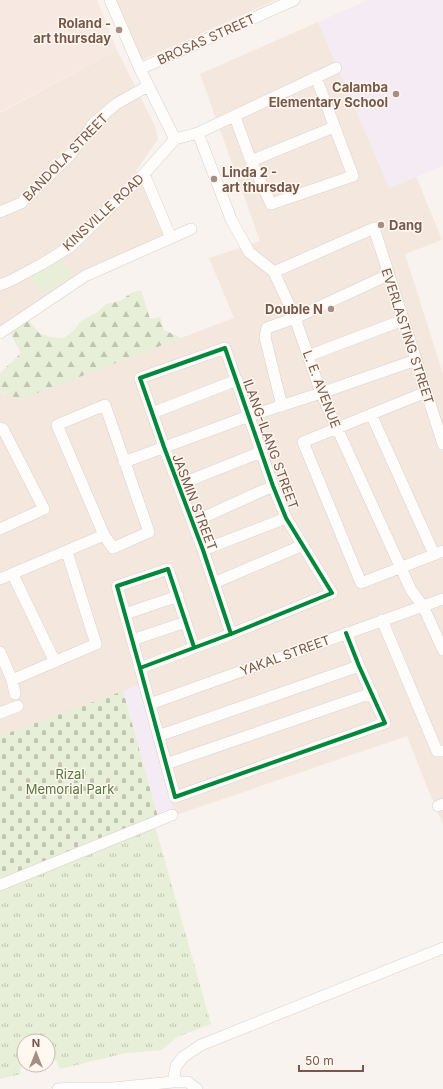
<svg xmlns="http://www.w3.org/2000/svg" width="443" height="1089" font-family="Inter,sans-serif">
	<style>
		.residential { fill: #f4e8de }
		.commercial { fill: #f8e8e2 }
		.education { fill: #f4ebf5 }
		.grass { fill: url(#grass-tufts) }
		.forest { fill: url(#forest-firs) }
		.cemetery { fill: url(#cemetery-stones) }
		.pitch { fill: #e7efd8 }
		.lines { fill: none; stroke-linecap: round; stroke-linejoin: round }
		.minor-casing { stroke: #d8d0cc; stroke-width: 12 }
		.minor { stroke: #fefdfc; stroke-width: 11 }
		.cycleway-casing { stroke: #fff8f0; stroke-width: 6 }
		.cycleway { stroke: #00873e; stroke-width: 4 }
		.poi-dot { fill: #a58e84; stroke: #fff8f0; stroke-width: 1.5 }
		.labels { text-anchor: middle; dominant-baseline: central; stroke-width: 3; stroke-linejoin: round; paint-order: stroke }
		.poi-label { font-size: 13px; font-weight: bold; fill: #79584b; stroke: #fff8f0; text-anchor: end }
		.street-label { font-size: 13px; fill: #79584b; stroke: #fff8f0 }
		.park-label { font-size: 13px; fill: #567940; stroke: #fff8f0 }
	</style>
	<defs>
		<pattern id="grass-tufts" width="24" height="20" patternUnits="userSpaceOnUse"><rect width="24" height="20" fill="#e7efd8"/><path d="M3 7l-1-3M5 7V3M7 7l1-3M15 17l-1-3M17 17v-4M19 17l1-3" fill="none" stroke="#c0c4b1"/></pattern>
		<pattern id="forest-firs" width="22" height="20" patternUnits="userSpaceOnUse"><rect width="22" height="20" fill="#e7efd8"/><path d="M5 1l3.5 6h-7zM16 11l3.5 6h-7z" fill="#c0c4b1"/></pattern>
		<pattern id="cemetery-stones" width="16" height="16" patternUnits="userSpaceOnUse"><rect width="16" height="16" fill="#e7efd8"/><path d="M2 7V4a2 2 0 0 1 4 0v3zM10 15v-3a2 2 0 0 1 4 0v3z" fill="#c0c4b1"/></pattern>
	</defs>
	<rect width="100%" height="100%" fill="#f8f3ee"/>
	<path class="residential" d="M119 0H276L137 62 108 6Z
		M318 22 389 187 416 176 442 240 405 254 443 374V824L427 787 407 736 176 815 123 692 0 736V394L101 368 234 318 209 258 260 241 200 74Z
		M117 50 155 126 158 139 136 171 168 238 85 276 0 331V113Z"/>
	<path class="commercial" d="M0 0H97L117 50 0 112Z"/>
	<path class="education" d="M369 0H443V166L389 188 318 22Z
		M142 684 174 812 158 817 123 691Z"/>
	<path class="grass" d="M155 826 211 1024 177 1037 162 1050 126 1053 60 1069 56 1060 48 1062V1041H24V1065H33L20 1068 21 1074 0 1079V890Z"/>
	<path class="forest" d="M141 290 150 319 160 317 164 330 181 338 19 400 5 392 0 394V373L21 353 10 333 13 328 29 321 39 333 50 337 64 338 74 330 81 321 96 313 106 304 120 301 131 293Z"/>
	<path class="cemetery" d="M123 691 158 817 0 882V736Z"/>
	<path class="pitch" d="M60 256 72 275 42 294 30 275Z"/>
	<g class="lines">
		<defs>
			<path id="minor" d="M110 0 140 69 175 139
				M140 69 294 0
				M235 117 251 161 271 204 353 176 316 77
				M198 133 231 219 249 252 274 272 295 318 321 393 411 590 423 606 443 650
				M175 139 198 133 336 68
				M251 161 334 127
				M144 174 171 238
				M0 212 21 203 70 155 94 123 116 104 148 86
				M274 272 374 228 443 444
				M0 285 10 281 42 264 71 246 144 174 175 139
				M0 333 85 276 191 229
				M308 356 403 320
				M426 392 303 442 361 583 443 551
				M105 405 149 532 113 548 104 535 57 425Z
				M282 406 265 337 267 328 295 318 388 275
				M152 413 237 380
				M371 414 434 554
				M0 428 3 429 44 509 0 529
				M124 462 249 416 321 393 416 360
				M178 485 261 452
				M193 522 273 486
				M203 550 286 518
				M13 575 55 662
				M0 579 104 535
				M214 583 303 545
				M125 614 178 596
				M382 620 437 751H443
				M132 640 186 622
				M194 647 168 569 117 586 140 668 175 797 385 723 359 666 346 633
				M0 652 12 680 15 694
				M140 668 231 634 332 593 286 518 273 486 225 348 140 378 164 447 203 550 231 634
				M12 680 96 644 67 552
				M150 704 443 599
				M0 713 18 706
				M158 736 359 666
				M166 764 372 693
				M438 806 443 804
				M0 885 172 815
				M173 1082 176 1066 183 1057 201 1045 443 948
				M58 1089 71 1088H113L173 1082H188L197 1089"/>
		</defs>
		<use href="#minor" class="minor-casing"/>
		<use href="#minor" class="minor"/>
		<defs>
			<path id="cycleway" d="M194 647 168 569 117 586 140 668 175 797 385 723 359 666 346 633
				M140 668 231 634 332 593 286 518 273 486 225 348 140 378 164 447 203 550 231 634"/>
		</defs>
		<use href="#cycleway" class="cycleway-casing"/>
		<use href="#cycleway" class="cycleway"/>
	</g>
	<g class="poi-dot">
		<circle cx="119" cy="30" r="4"/>
		<circle cx="396" cy="94" r="4"/>
		<circle cx="214" cy="179" r="4"/>
		<circle cx="381" cy="225" r="4"/>
		<circle cx="331" cy="309" r="4"/>
	</g>
	<g class="labels">
		<g class="poi-label">
			<text x="111" y="23">Roland -<tspan x="111" dy="15">art thursday</tspan></text>
			<text x="388" y="87">Calamba<tspan x="388" dy="15">Elementary School</tspan></text>
			<text x="222" y="172" text-anchor="start">Linda 2 -<tspan x="222" dy="15">art thursday</tspan></text>
			<text x="389" y="225" text-anchor="start">Dang</text>
			<text x="323" y="309">Double N</text>
		</g>
		<g class="street-label">
			<text transform="translate(206 39) rotate(-24)">BROSAS STREET</text>
			<text transform="translate(65 157) rotate(-46)">BANDOLA STREET</text>
			<text transform="translate(103 212) rotate(-43)">KINSVILLE ROAD</text>
			<text transform="translate(408 336) rotate(72)">EVERLASTING STREET</text>
			<text transform="translate(322 389) rotate(69)">L. E. AVENUE</text>
			<text transform="translate(271 444) rotate(70)">ILANG-ILANG STREET</text>
			<text transform="translate(195 502) rotate(69)">JASMIN STREET</text>
			<text transform="translate(285 655) rotate(-20)">YAKAL STREET</text>
		</g>
		<g class="park-label">
			<text x="70" y="774">Rizal<tspan x="70" dy="15">Memorial Park</tspan></text>
		</g>
	</g>
	<g transform="translate(36 1053)"><circle r="19" fill="#fff8f0" stroke="#c9b8ae"/>
	<path d="M0-3L7 15L0 10L-7 15Z" fill="#a58e84"/>
	<text y="-6" font-size="11" font-weight="bold" text-anchor="middle" fill="#79584b">N</text>
	</g>
	<path d="M299 1065v6h64v-6" fill="none" stroke="#79584b" stroke-width="2"/>
	<text x="305" y="1065" font-size="12" fill="#79584b" stroke="#fff8f0" stroke-width="3" paint-order="stroke">50 m</text>
</svg>
